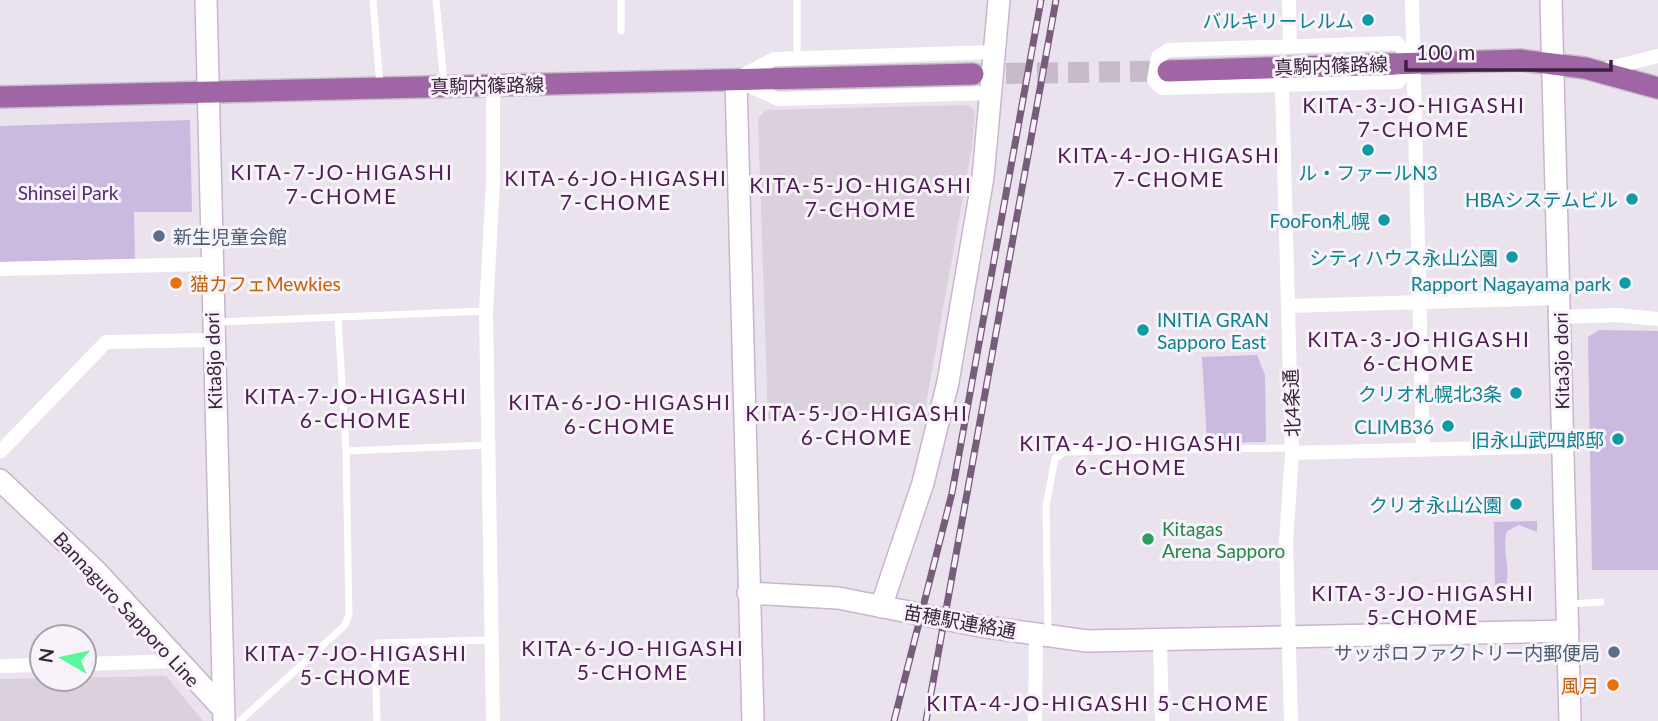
<svg xmlns="http://www.w3.org/2000/svg" width="1658" height="721" font-family="Lato,'Noto Sans JP',sans-serif">
	<style>
		.built { fill: #dad1dd }
		.green { fill: #cbbadf }
		.lines { fill: none; stroke-linecap: round; stroke-linejoin: round }
		.primary-tunnel { stroke: #c7bbca; stroke-width: 21; stroke-dasharray: 21 10; stroke-linecap: butt }
		.secondary-casing { stroke: #c9b5ce; stroke-width: 24 }
		.primary-casing { stroke: #c5bcc6; stroke-width: 24 }
		.lane { stroke: #fff; stroke-width: 7 }
		.street { stroke: #fff; stroke-width: 14 }
		.secondary { stroke: #fff; stroke-width: 21 }
		.primary { stroke: #a065a5; stroke-width: 21 }
		.rail-casing { stroke: #785c7b; stroke-width: 7 }
		.rail { stroke: #f7f3f9; stroke-width: 4.5; stroke-dasharray: 13; stroke-linecap: butt }
		.culture-dot { fill: #0f9aa8; stroke: #f7f3f9; stroke-width: 2.5 }
		.service-dot { fill: #5c6f8a; stroke: #f7f3f9; stroke-width: 2.5 }
		.food-dot { fill: #e8710a; stroke: #f7f3f9; stroke-width: 2.5 }
		.leisure-dot { fill: #2e9e5b; stroke: #f7f3f9; stroke-width: 2.5 }
		.labels { text-anchor: middle; dominant-baseline: central; stroke-width: 6; stroke-linejoin: round; paint-order: stroke }
		.culture-label { font-size: 19px; fill: #0d838f; stroke: #f7f3f9; text-anchor: end }
		.street-label { font-size: 19px; fill: #3d2140; stroke: #f7f3f9 }
		.park-label { font-size: 19px; fill: #562979; stroke: #f7f3f9 }
		.service-label { font-size: 19px; fill: #4e5e75; stroke: #f7f3f9; text-anchor: start }
		.food-label { font-size: 19px; fill: #c56008; stroke: #f7f3f9; text-anchor: start }
		.leisure-label { font-size: 19px; fill: #27864d; stroke: #f7f3f9; text-anchor: start }
		.neighbourhood-label { font-size: 21px; letter-spacing: 2px; fill: #4f1c53; stroke: #f7f3f9 }
	</style>
	<rect width="100%" height="100%" fill="#eae2ed"/>
	<path class="built" d="M968 105 975 111 972 147 924 415 768 419 758 118 766 110Z
		M166 676 203 721H0V679Z"/>
	<path class="green" d="M190 120 192 212H134L135 259 0 262V126Z
		M1599 330 1658 331V570H1592L1588 337Z
		M1257 355 1265 375 1266 442 1207 443 1202 357Z
		M1537 521V532L1519 525 1507 531C1501 548 1511 566 1506 585L1495 586 1494 522Z"/>
	<g class="lines">
		<path class="primary-tunnel" d="M975 74 1168 71"/>
		<defs>
			<path id="secondary" d="M206 0 224 721
				M1551 0 1570 721
				M736 80 753 721
				M0 480 97 572 224 710
				M748 593 838 598 980 626 1087 641 1568 631
				M881 607 923 483 948 382 983 177 999 0"/>
			<path id="primary" d="M1168 71 1520 60 1585 68 1658 88
				M0 97 973 74"/>
		</defs>
		<use href="#secondary" class="secondary-casing"/>
		<use href="#primary" class="primary-casing"/>
		<path class="lane" d="M373 0 380 86
			M436 0 444 83
			M621 0V31
			M797 0V58
			M218 322 486 311
			M1208 449 1291 448
			M346 451 489 445
			M1571 604 1601 602
			M1048 632 1046 506 1055 458 1065 452 1196 449
			M240 721 345 625 349 614 346 451 338 317
			M377 721 375 655 378 643 491 640"/>
		<path class="street" d="M1289 0 1290 46
			M1412 0 1423 449
			M1397 43 1414 62 1398 82 1162 88 1154 80 1158 57 1168 50Z
			M1598 71 1658 56
			M740 77 774 59 993 52
			M741 82 778 99 992 93
			M1282 85 1292 453 1286 542 1291 721
			M0 269 211 264
			M1288 306 1559 298
			M1560 317 1617 315 1658 319
			M0 452 106 342 212 340
			M1292 453 1563 446
			M1160 641 1162 721
			M84 664 176 661
			M0 666 42 665
			M493 721 486 311 493 182V84
			M1035 721 1036 634"/>
		<use href="#secondary" class="secondary"/>
		<use href="#primary" class="primary"/>
		<defs>
			<path id="rail" d="M894 721 952 493 1041 0
				M926 721 1056 0"/>
		</defs>
		<use href="#rail" class="rail-casing"/>
		<use href="#rail" class="rail"/>
	</g>
	<g class="culture-dot">
		<circle cx="1368" cy="20" r="7"/>
		<circle cx="1368" cy="150" r="7"/>
		<circle cx="1632" cy="199" r="7"/>
		<circle cx="1384" cy="220" r="7"/>
		<circle cx="1512" cy="257" r="7"/>
		<circle cx="1625" cy="283" r="7"/>
		<circle cx="1143" cy="330" r="7"/>
		<circle cx="1516" cy="393" r="7"/>
		<circle cx="1448" cy="426" r="7"/>
		<circle cx="1618" cy="439" r="7"/>
		<circle cx="1516" cy="504" r="7"/>
	</g>
	<g class="service-dot">
		<circle cx="159" cy="236" r="7"/>
		<circle cx="1614" cy="652" r="7"/>
	</g>
	<g class="food-dot">
		<circle cx="176" cy="283" r="7"/>
		<circle cx="1613" cy="685" r="7"/>
	</g>
	<circle class="leisure-dot" cx="1148" cy="539" r="7"/>
	<g class="labels">
		<g class="culture-label">
			<text x="1354" y="20">バルキリーレルム</text>
			<text x="1368" y="172" text-anchor="middle">ル・ファールN3</text>
			<text x="1618" y="199">HBAシステムビル</text>
			<text x="1370" y="220">FooFon札幌</text>
			<text x="1498" y="257">シティハウス永山公園</text>
			<text x="1611" y="283">Rapport Nagayama park</text>
			<text x="1157" y="319" text-anchor="start">INITIA GRAN<tspan x="1157" dy="22">Sapporo East</tspan></text>
			<text x="1502" y="393">クリオ札幌北3条</text>
			<text x="1434" y="426">CLIMB36</text>
			<text x="1604" y="439">旧永山武四郎邸</text>
			<text x="1502" y="504">クリオ永山公園</text>
		</g>
		<g class="street-label">
			<text transform="translate(1331 65) rotate(-2)">真駒内篠路線</text>
			<text transform="translate(487 85) rotate(-1)">真駒内篠路線</text>
			<text transform="translate(213 361) rotate(-92)">Kita8jo dori</text>
			<text transform="translate(1561 361) rotate(-91)">Kita3jo dori</text>
			<text transform="translate(1291 403) rotate(-92)">北4条通</text>
			<text transform="translate(127 609) rotate(47)">Bannaguro Sapporo Line</text>
			<text transform="translate(960 621) rotate(10)">苗穂駅連絡通</text>
		</g>
		<g class="park-label">
			<text x="68" y="192">Shinsei Park</text>
		</g>
		<g class="service-label">
			<text x="173" y="236">新生児童会館</text>
			<text x="1600" y="652" text-anchor="end">サッポロファクトリー内郵便局</text>
		</g>
		<g class="food-label">
			<text x="190" y="283">猫カフェMewkies</text>
			<text x="1599" y="685" text-anchor="end">風月</text>
		</g>
		<g class="leisure-label">
			<text x="1162" y="528">Kitagas<tspan x="1162" dy="22">Arena Sapporo</tspan></text>
		</g>
		<g class="neighbourhood-label">
			<text x="1414" y="104">KITA-3-JO-HIGASHI<tspan x="1414" dy="24">7-CHOME</tspan></text>
			<text x="1169" y="154">KITA-4-JO-HIGASHI<tspan x="1169" dy="24">7-CHOME</tspan></text>
			<text x="342" y="171">KITA-7-JO-HIGASHI<tspan x="342" dy="24">7-CHOME</tspan></text>
			<text x="616" y="177">KITA-6-JO-HIGASHI<tspan x="616" dy="24">7-CHOME</tspan></text>
			<text x="861" y="184">KITA-5-JO-HIGASHI<tspan x="861" dy="24">7-CHOME</tspan></text>
			<text x="1419" y="338">KITA-3-JO-HIGASHI<tspan x="1419" dy="24">6-CHOME</tspan></text>
			<text x="356" y="395">KITA-7-JO-HIGASHI<tspan x="356" dy="24">6-CHOME</tspan></text>
			<text x="620" y="401">KITA-6-JO-HIGASHI<tspan x="620" dy="24">6-CHOME</tspan></text>
			<text x="857" y="412">KITA-5-JO-HIGASHI<tspan x="857" dy="24">6-CHOME</tspan></text>
			<text x="1131" y="442">KITA-4-JO-HIGASHI<tspan x="1131" dy="24">6-CHOME</tspan></text>
			<text x="1423" y="592">KITA-3-JO-HIGASHI<tspan x="1423" dy="24">5-CHOME</tspan></text>
			<text x="633" y="647">KITA-6-JO-HIGASHI<tspan x="633" dy="24">5-CHOME</tspan></text>
			<text x="356" y="652">KITA-7-JO-HIGASHI<tspan x="356" dy="24">5-CHOME</tspan></text>
			<text x="1098" y="702">KITA-4-JO-HIGASHI 5-CHOME</text>
		</g>
	</g>
	<g transform="translate(63 658) rotate(279)"><circle r="33" fill="#f7f3f9" stroke="#ad9faf" stroke-width="2"/>
	<path d="M0-5L12 26L0 18L-12 26Z" fill="#55f99b"/>
	<text y="-10" font-size="19" font-weight="bold" text-anchor="middle" fill="#3d2140">N</text>
	</g>
	<path d="M1406 60v10h205v-10" fill="none" stroke="#3d2140" stroke-width="3.5"/>
	<text x="1416" y="60" font-size="21" fill="#3d2140" stroke="#f7f3f9" stroke-width="5" paint-order="stroke">100 m</text>
</svg>
